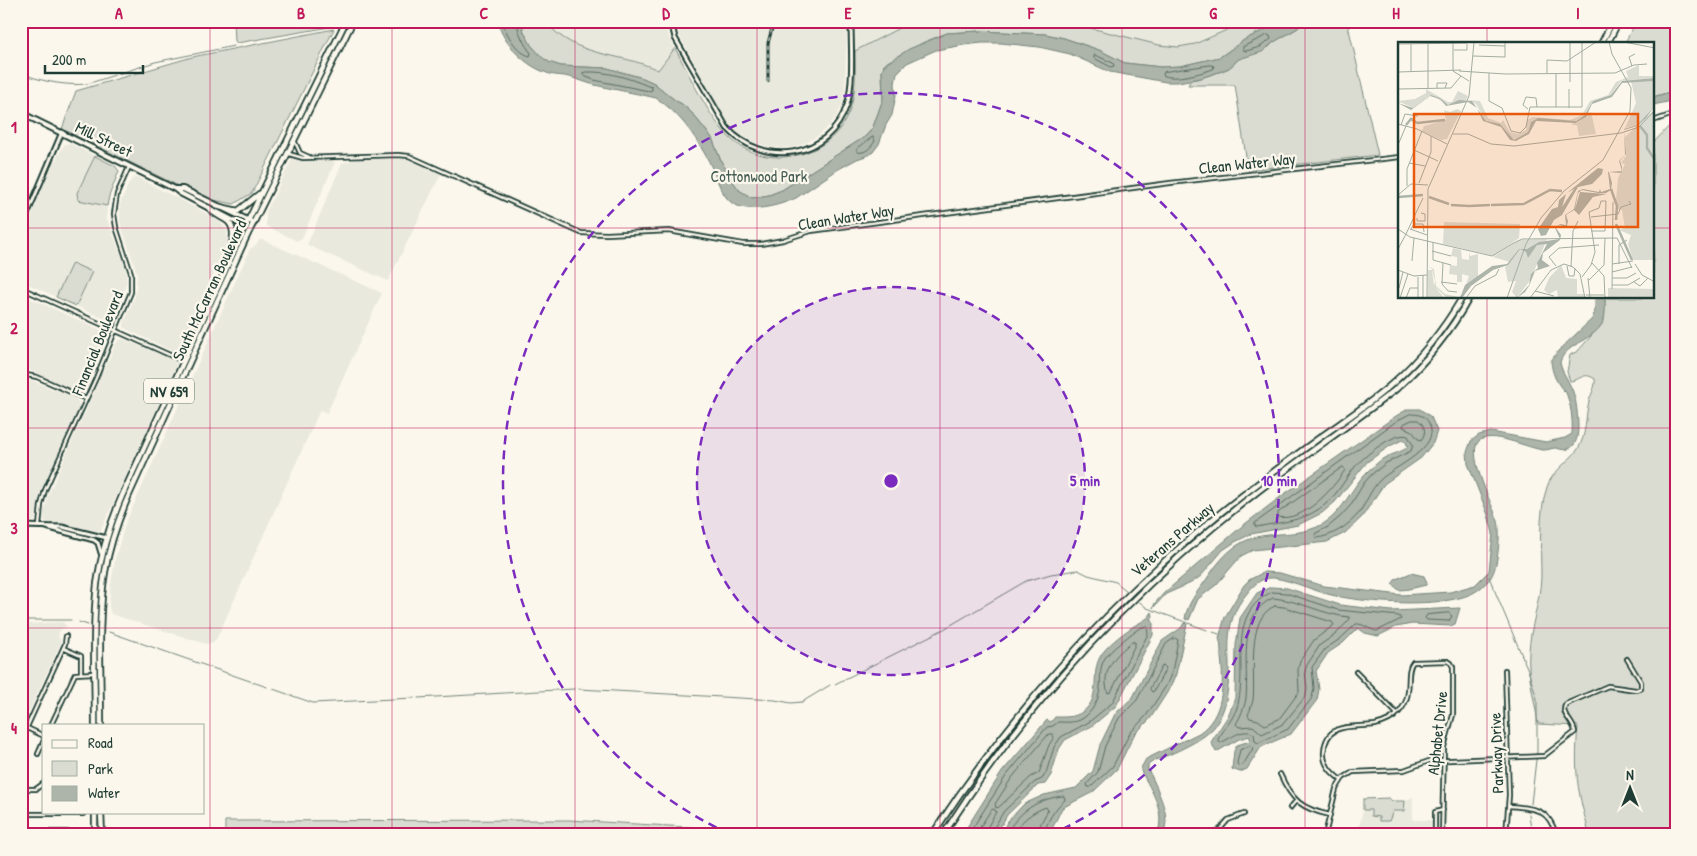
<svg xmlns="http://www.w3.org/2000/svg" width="1697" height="856" font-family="'Patrick Hand',sans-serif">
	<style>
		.built { fill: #eae9de }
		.green { fill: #dbdcd1; stroke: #7d8c82 }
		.water { fill: #adb4aa; stroke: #74847b }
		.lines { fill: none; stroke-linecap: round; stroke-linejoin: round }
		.shore { stroke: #586d63; stroke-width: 1 }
		.stream { stroke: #74847b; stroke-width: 1 }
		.minor-casing { stroke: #1f3d34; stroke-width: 6 }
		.tertiary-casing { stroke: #1f3d34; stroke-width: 7 }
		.secondary-casing { stroke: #1f3d34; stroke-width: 8 }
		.primary-casing { stroke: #1f3d34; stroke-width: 8 }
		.minor { stroke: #fbf7ec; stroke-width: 2.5 }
		.tertiary { stroke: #fbf7ec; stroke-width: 3 }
		.secondary { stroke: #fbf7ec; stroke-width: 4 }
		.primary { stroke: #fbf7ec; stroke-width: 4.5 }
		.rail-casing { stroke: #1f3d34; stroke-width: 3 }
		.rail { stroke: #fbf7ec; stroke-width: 1; stroke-dasharray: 4; stroke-linecap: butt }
		.grid { fill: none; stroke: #c2185b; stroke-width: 1; stroke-opacity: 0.55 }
		.ring { fill: none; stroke: #7b2cbf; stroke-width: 2.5; stroke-dasharray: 9 6 }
		.labels { text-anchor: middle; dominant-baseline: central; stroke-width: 4.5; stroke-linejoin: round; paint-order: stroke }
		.shield { fill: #fbf7ec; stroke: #61756b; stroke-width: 1 }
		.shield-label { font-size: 15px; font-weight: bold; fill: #1f3d34 }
		.street-label { font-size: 16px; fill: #1f3d34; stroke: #fbf7ec }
		.park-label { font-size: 16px; fill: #455d53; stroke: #fbf7ec }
		.inset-river { fill: none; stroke: #adb4aa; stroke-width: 2.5 }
		.inset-road { fill: none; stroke: #a3ada2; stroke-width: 1 }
		.view { fill: #e8590c; fill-opacity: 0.15; stroke: #e8590c; stroke-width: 2.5 }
		.inset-edge { fill: none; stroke: #1f3d34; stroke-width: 2.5 }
		.centre { fill: #7b2cbf; stroke: #fbf7ec; stroke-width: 2.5 }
		.ring-label { font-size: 15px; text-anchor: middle; font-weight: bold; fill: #7b2cbf; stroke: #fbf7ec; stroke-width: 4.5; stroke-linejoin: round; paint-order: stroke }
		.neatline { fill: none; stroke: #c2185b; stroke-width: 2 }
		.grid-label { font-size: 16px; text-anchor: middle; font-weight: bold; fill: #c2185b }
	</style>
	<rect width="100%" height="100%" fill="#fbf7ec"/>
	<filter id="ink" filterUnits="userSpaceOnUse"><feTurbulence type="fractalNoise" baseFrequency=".02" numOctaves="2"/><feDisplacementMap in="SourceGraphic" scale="10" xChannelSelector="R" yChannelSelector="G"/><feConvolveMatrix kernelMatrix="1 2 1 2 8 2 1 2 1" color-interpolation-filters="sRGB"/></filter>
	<g filter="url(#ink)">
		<path class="built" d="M545 21H666L669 37 675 48 658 70 646 64 587 50 563 39 552 30Z
			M675 21H847L845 89 843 103 837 115 829 126 819 135 808 142 795 147 781 148 768 147 749 140 734 129 725 118 679 35Z
			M856 21H922L903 26 855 51Z
			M1062 21H1247L1195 44 1178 47 1159 45Z
			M69 143 95 156 77 193 78 200 107 206V219L125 265 127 281 115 319 111 322 21 281V241L48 175 62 148 65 144Z
			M292 159 331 160 335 162 302 238 297 241 266 226V212Z
			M360 159H407L441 174 388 281 307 245 342 163Z
			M137 177 211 216 221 223 227 231 228 241 182 349 174 352 124 328V323L135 296 137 273 120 222V204L129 183 133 178Z
			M259 240H263L382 293 327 413 320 410 217 638 212 643 206 644 111 614 109 607 110 590 115 559 125 524 250 249 257 244Z
			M21 294 105 332 107 336 86 391 80 393 29 370H21Z
			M123 339 176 361 177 364 101 530 97 532 47 523 44 520 43 515 49 493 116 343 119 340Z
			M21 379 33 381 73 397 78 401 80 407 40 493 36 518 34 521 21 523Z
			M62 622 67 626 60 630 58 636 61 642 21 729V624Z
			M1413 797V820H1432V835H1357L1363 810V799L1389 798 1392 801H1405Z"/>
		<path class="green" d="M234 21H338L336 26 237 43 235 41Z
			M522 21H545C576 59 618 51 658 70L675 48C689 74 710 120 731 139 768 172 831 158 849 112 857 92 855 71 855 51L903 26 922 21H1062L1159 45 1178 47 1195 44 1247 21H1282L1244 40 1220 57 1180 66 1161 67 1125 63 1099 50 1064 38 1045 34 980 31 947 33 924 42 887 62 882 71 883 99 873 127 866 136 782 190 769 195 752 198 739 190 734 183 721 161 712 138 692 113 682 104 676 101 654 83 643 78 607 68 561 66 550 63 543 59 531 45 523 30Z
			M1303 21H1347L1378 155 1248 170 1235 85H1188L1191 80 1201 78 1222 71 1229 68 1239 59 1269 47 1274 42 1298 28Z
			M1637 21H1676V90L1653 97V44H1624Z
			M334 29 252 193 234 204 203 198 62 129 76 91 192 57Z
			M1676 119V835H1589C1587 822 1582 809 1580 796 1575 773 1576 749 1578 726L1538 724C1535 700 1527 676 1529 652 1530 627 1540 603 1541 577 1541 549 1538 514 1547 487 1552 471 1569 462 1578 449 1587 434 1585 417 1589 401 1591 394 1596 387 1595 379 1583 371 1582 380 1570 381L1567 372 1570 355 1578 351 1604 321 1605 298H1653V143Z
			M95 156 115 166 119 171 109 196 107 206 78 200 77 193Z
			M72 263 92 272 76 306 56 297Z
			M1389 798 1392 801H1405L1404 811H1393L1389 821H1379V817L1371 816V810H1363V799Z
			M569 820 805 834 225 835V821Z"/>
		<path class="water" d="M497 21H522L523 30 531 45 543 58 549 62 561 66 607 68 643 78 654 83 676 101 682 104 692 113 712 138 721 161 734 183 739 190 752 198 769 195 782 190 866 136 873 127 883 99 882 71 884 65 909 49 947 33 980 31 1045 34 1064 38 1099 50 1125 63 1161 67 1180 66 1220 57 1244 40 1282 21H1303L1298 28 1274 42 1262 52 1239 59 1229 68 1222 71 1201 78 1178 82H1166L1110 72 1070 54 1039 47 1001 43H982L964 45 936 50 907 63 897 73 895 84 896 95 892 115 886 125 879 144 873 152 869 155 857 159 837 170 796 198C779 206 748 214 732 203 720 195 714 169 706 156 693 133 679 113 656 98 636 93 615 90 595 85 586 83 578 79 569 77 563 75 556 76 550 74 526 67 504 45 497 21Z
			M1676 90V100L1653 105V97Z
			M1595 298H1605C1605 305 1606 315 1603 322 1595 340 1566 343 1560 362 1561 370 1566 376 1569 383 1574 392 1576 401 1577 411 1578 422 1581 445 1568 449 1563 451 1559 448 1554 448 1550 449 1547 450 1543 450 1527 448 1489 429 1478 442 1467 456 1493 506 1498 521 1501 533 1498 567 1491 577 1487 583 1478 591 1471 594 1440 608 1369 603 1336 596 1315 592 1295 581 1274 578 1263 577 1255 583 1248 592 1218 627 1234 654 1227 694 1226 705 1221 717 1215 726 1206 739 1171 755 1155 760L1148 765V770C1152 776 1154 782 1157 788 1163 805 1170 817 1163 835H1157C1166 811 1152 792 1141 771V768L1146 759 1199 733C1224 716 1224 684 1221 657 1221 651 1221 643 1219 638L1225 617 1244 585 1249 580 1264 572 1280 573 1324 586 1401 595 1450 592 1475 585 1489 571 1493 533 1488 515 1468 464 1467 452 1471 441 1479 435 1491 432 1546 442 1565 438 1572 434C1573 418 1571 405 1565 390L1564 391C1556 382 1552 373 1551 361L1558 351 1592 319 1595 310Z
			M1408 409H1420L1431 417 1437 431 1433 443 1421 458 1384 484 1362 517 1345 533 1327 542 1253 550 1241 556 1216 585 1198 599 1189 620 1185 619C1187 604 1197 592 1206 580 1222 556 1237 538 1268 535 1288 533 1305 534 1323 524 1345 511 1351 486 1369 470 1374 466 1379 461 1384 458 1392 454 1402 452 1408 447L1405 440H1402L1390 446 1367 462 1335 502 1322 513 1298 525 1251 534 1235 542 1223 550 1201 576 1191 583 1166 594 1153 608 1155 603 1164 593 1241 527 1283 495 1396 416Z
			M1411 573 1424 576 1427 583 1426 585C1417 587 1408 590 1399 590L1392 584 1396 579Z
			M1271 587 1287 588 1340 605 1391 611 1460 608 1455 624 1450 626 1412 624 1396 627 1378 636 1365 633 1358 628 1343 643 1328 653 1316 671 1319 689 1317 700 1291 734 1261 747 1247 769 1240 772 1232 769 1234 751 1237 745 1250 741V736L1239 739 1216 752 1211 742 1228 716 1235 698 1236 645 1240 618 1257 593Z
			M1152 612 1153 616 1151 619 1153 622V635L1116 706 1092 726 1065 740 1059 749 1051 775 1045 784 1038 785 1007 815 996 835H962L1002 772 1047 720 1051 722 1055 717C1068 717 1077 718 1087 708 1100 694 1091 673 1100 657 1105 647 1122 634 1131 628 1139 622 1147 621 1152 612Z
			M1184 623 1187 624 1176 674 1170 688 1150 719 1134 735 1117 769 1093 792 1062 808 1049 835H1001L1007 822 1024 804 1044 795 1076 788 1093 771 1100 745 1115 714 1133 697 1162 641 1181 628Z"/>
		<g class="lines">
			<path class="shore" d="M502 21C506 34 517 53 530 56L531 53C525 46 517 31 517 21
				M1268 35 1270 36 1271 39 1260 47 1246 51 1243 50V47Z
				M1095 55 1113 63 1114 66 1111 67 1094 58Z
				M1211 65 1214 66 1213 69C1202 73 1173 81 1163 75L1164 72Z
				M586 72C607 71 629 78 648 86L652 87V90L649 91 594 80 584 76 583 73Z
				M873 137 875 141C871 147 866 154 857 152V149Z
				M1410 414C1418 414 1425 415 1429 423 1442 448 1393 467 1380 480 1371 489 1366 503 1359 513 1349 525 1333 536 1317 538L1315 536 1316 533 1328 527 1341 516 1350 506 1364 483 1372 474 1386 463 1411 451 1413 445 1408 436C1394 431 1363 457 1354 468 1343 482 1335 499 1319 509 1300 522 1279 522 1257 527L1255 526V523L1398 420Z
				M1412 420H1418C1425 425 1427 433 1421 440L1418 439 1412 431 1403 427 1404 424Z
				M1343 467 1345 470C1332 490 1304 522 1278 517V513Z
				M1272 592 1286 593 1338 610 1399 616 1401 619 1377 631C1369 630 1363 623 1356 624L1340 639 1325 649 1312 667 1314 688 1312 698 1288 729 1258 743 1255 741 1254 734C1243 727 1230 739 1220 743L1218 739C1226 726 1237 715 1239 699 1246 661 1228 612 1272 592Z
				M1273 598C1299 600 1323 615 1349 617L1350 619 1336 634 1320 645 1307 665 1305 671 1307 688 1306 696 1283 724 1262 734 1253 726 1239 727 1236 724C1240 717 1245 707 1246 698 1249 667 1236 614 1273 598Z
				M1275 606 1284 607 1332 622 1334 625 1314 640 1300 661 1298 670 1299 692 1279 719 1265 725 1258 720 1250 718 1248 715C1250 710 1252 705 1253 700 1256 675 1245 617 1275 606Z
				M1449 613 1452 616 1449 621 1427 620 1425 618 1427 615Z
				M1175 638 1178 640 1172 672 1166 686 1146 716 1130 733 1113 766 1091 787H1088L1087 784 1098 772 1105 746 1119 718 1137 700 1166 644Z
				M1132 642H1135V645L1111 692 1108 693C1100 671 1116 654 1132 642Z
				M1163 665 1166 668 1154 691 1152 692 1150 689Z
				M1049 734H1052L1054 737 1049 745 1039 773 1031 777 999 807 996 808 995 804 1011 779Z
				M1250 746 1253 747 1252 750 1243 765 1238 766 1237 763 1240 750Z
				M968 835 1006 776 1047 727 1053 726 1058 722C1065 722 1073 723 1080 720 1091 715 1099 700 1100 688 1101 678 1099 667 1105 658 1110 651 1118 645 1125 639 1131 634 1139 627 1147 626L1148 634 1112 703 1089 722 1061 737 1054 747 1046 773 1042 779 1035 782 1004 811 992 831V835
				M975 835 991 810 994 809 996 812 987 828 986 835
				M1006 835C1017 812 1039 798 1064 796L1065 800C1055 808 1046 822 1044 835
				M1013 835C1020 821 1032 812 1046 807L1048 810 1041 823 1038 835"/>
			<path class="stream" d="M21 74H22
				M26 75C44 82 68 86 87 84L155 62 234 46
				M1489 577 1528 670 1537 699V751L1531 804
				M1136 599 1147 608 1207 630
				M21 620H71
				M79 622 88 625
				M109 632 267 687
				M1213 632 1219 634
				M835 684 944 629 1026 581 1051 574 1078 570 1088 575 1116 582 1128 592
				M273 689 313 703 414 698
				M579 689 775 700 791 703 802 702 830 685
				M418 698 574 689
				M1529 814 1532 835"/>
			<defs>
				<path id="minor" d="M1653 121 1676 113
					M295 142 300 153 309 157
					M289 154 303 158 398 155 409 156 581 233 607 234 669 231 743 244H761L783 240 811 231 841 227 1170 183 1400 157
					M21 288 183 361
					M21 374 37 377 86 399
					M39 526 41 505 45 490 96 378 131 292V273L116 227 114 214 117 194 129 167
					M63 648 81 656V673
					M1505 670 1509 795 1506 835
					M1356 672 1397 714
					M51 725 75 674 94 673
					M27 728 44 736
					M21 740 65 644 66 636
					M38 754 44 740
					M1280 774C1292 801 1302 809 1330 815
					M1341 780C1332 773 1323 765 1324 752 1326 720 1355 728 1375 725 1384 723 1393 719 1399 712 1415 695 1404 672 1413 662L1448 661 1451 663
					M21 789H36L44 783
					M1509 806C1533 808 1549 808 1556 835
					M1290 808 1296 801
					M21 814H83V812
					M21 832H67L73 835
					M1215 835 1228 820 1244 814
					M1325 835 1336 789 1343 778 1353 772 1404 770 1429 761 1544 756 1575 732C1574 721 1559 714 1566 704L1608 686 1636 690 1641 688V682L1627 659
					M1435 835V812L1443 810
					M1442 835 1444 747 1453 715V667L1451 663"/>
				<path id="tertiary" d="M671 21 675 38 727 128C764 168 829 159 847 105 854 82 851 46 851 21
					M21 229 62 132
					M21 526 62 527 107 538
					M46 527 94 540 98 543 101 553"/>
				<path id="secondary" d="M21 113 175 189 180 193 211 209
					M175 189H183L254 223
					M217 212 246 227"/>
				<path id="primary" d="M1601 44 1613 21
					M1607 44 1619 21
					M216 206 238 211 259 194
					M209 208C214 214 220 216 226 220 237 227 232 242 231 252
					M95 725C95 678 92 630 97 584 101 553 110 524 122 496L245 227 346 21
					M101 725C101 676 97 619 105 572 109 546 118 520 129 495L245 240 353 21
					M95 812V835
					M101 812 102 835
					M932 835C1010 716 1103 610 1213 519 1248 490 1285 463 1322 436 1346 419 1371 403 1393 383 1420 359 1443 330 1462 298
					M943 835C1026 704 1130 591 1253 495 1299 459 1349 426 1396 389 1425 363 1450 333 1469 298"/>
			</defs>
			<use href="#minor" class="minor-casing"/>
			<use href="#tertiary" class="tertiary-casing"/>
			<use href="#secondary" class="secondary-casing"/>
			<use href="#primary" class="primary-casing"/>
			<use href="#minor" class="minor"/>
			<use href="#tertiary" class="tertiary"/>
			<use href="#secondary" class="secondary"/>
			<use href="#primary" class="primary"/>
			<defs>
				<path id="rail" d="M768 81V43L774 21"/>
			</defs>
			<use href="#rail" class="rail-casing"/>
			<use href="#rail" class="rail"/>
		</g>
	</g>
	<path class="grid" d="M210 21V835M392 21V835M575 21V835M757 21V835M940 21V835M1122 21V835M1305 21V835M1487 21V44M21 228H1400M1653 228H1676M1487 298V835M21 428H1676M21 628H1676"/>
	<circle cx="891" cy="481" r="194" fill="#7b2cbf" fill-opacity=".12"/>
	<g class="ring">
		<circle cx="891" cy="481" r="194"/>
		<path d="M730 834A388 388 0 1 1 1052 834"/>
	</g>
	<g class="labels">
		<rect class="shield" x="144" y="378.5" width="50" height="25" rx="4"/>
		<g class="shield-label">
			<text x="169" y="391">NV 659</text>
		</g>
		<g class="street-label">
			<text transform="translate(104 139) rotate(26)">Mill Street</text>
			<text transform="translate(1247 163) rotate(-6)">Clean Water Way</text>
			<text transform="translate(846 217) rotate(-9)">Clean Water Way</text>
			<text transform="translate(209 290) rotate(-65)">South McCarran Boulevard</text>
			<text transform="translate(97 343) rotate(-68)">Financial Boulevard</text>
			<text transform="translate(1172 539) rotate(-41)">Veterans Parkway</text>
			<text transform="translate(1437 733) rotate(-84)">Alphabet Drive</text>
			<text transform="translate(1496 753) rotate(-92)">Parkway Drive</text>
		</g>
		<g class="park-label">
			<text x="759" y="176">Cottonwood Park</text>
		</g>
	</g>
	<g transform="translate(1398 42)">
		<rect width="256" height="256" fill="#fbf7ec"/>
		<path d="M241 23V34H256V36L223 39 213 53 195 59 187 73 177 79 138 77 133 80 130 90 116 98 102 83 88 79 78 62 71 58 82 59 90 76 103 81 105 78 112 90 120 92 128 88 129 78 135 75 172 78 184 73 192 59 210 53 218 40 230 35 228 29ZM233 39H256V65L239 83 227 86 238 61ZM28 47 50 60H54L60 49 70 54 68 58 50 63 33 53 15 66 0 59 17 57 28 51ZM59 67 63 69 49 97 43 98 24 89 26 84 48 78 46 68 52 70ZM256 68V218H235L230 202 233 193 221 188 227 186 224 168 219 167 218 158 220 136 227 122 223 121 228 114 227 95ZM193 70 198 92 181 94 179 83H173ZM46 180 122 182 121 196 96 214 45 202ZM149 197 133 237 119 256 114 250 118 239 110 240 107 225 112 220 95 215 120 198ZM55 206 63 208 64 217 71 218V210L72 214 80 212V235L68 242 66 250 62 256H49L38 246 46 256H30V228H34L36 244 37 239 34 227 30 224 36 227 38 244 47 252 61 255 65 251 71 234 64 232V240H59V233L51 232 52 223 59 224V215L53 214ZM163 223 168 236 179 237V252H187L186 256H160L159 248 151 252 146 248 151 236ZM210 246 256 247V256H210Z" fill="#dbdcd1"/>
		<path d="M256 36V39L224 41 214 55 194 62 188 75 177 81 138 79 131 92 118 99 112 98 103 85 85 79 79 66 70 60 48 64 42 57 32 54 13 68 0 61 15 66 33 53 42 56 50 63 61 58 74 59 88 79 102 82 116 98 130 90 133 80 140 76 178 79 187 73 195 59 213 53 224 39ZM256 65 248 76 239 84 226 88 228 112 222 119 224 125V130L222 131 211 130 214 141 213 148 208 151H200L184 148 180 151 177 167 182 150 209 152 195 155 181 173 176 168 168 173 170 179 169 184 166 185 162 183 158 186 163 193 162 198 145 211 144 218 152 224 137 229 131 244 127 250 119 256 131 243 133 232 140 226 139 221 149 202 139 203 130 216 128 210 122 207 110 223 95 228 73 244 64 256H62L67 243 94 224 109 222 121 207H129L141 200 162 197 157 186 162 182 168 183 167 173 176 167 180 149 185 147 201 150 202 147 203 150 212 147 210 130 224 129 221 119 227 113 226 87 239 83ZM200 126 205 127 204 132 194 142 180 145 164 173 156 178 148 193 143 194 140 187 154 167 160 165 161 158 168 152 164 165 176 147 169 151Z" fill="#adb4aa"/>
		<path class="inset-river" d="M19 81 47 78M8 83 13 77 19 81M242 84 249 93V106L257 118M213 147 219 164 218 178M0 155 25 153M31 155 51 162M126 162 152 148 164 149M53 163 71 164M93 163 126 162M71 164 92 163M218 182 234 218"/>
		<path class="inset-road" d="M55 0V29L71 39M172 0V40M226 0 257 6M30 1V47M0 2 69 1M13 2V29M81 3 107 4M56 8H69V2M75 14 107 15V0M234 24 231 15 237 12M61 29 107 32 217 31 236 23 249 22M0 30 63 28M91 31V59L104 66 113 89 122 91 128 85 132 65H184V0M149 31V18L169 19 198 0M158 32V65M39 46V41H49L47 46M0 47 53 46 63 34M171 66V47M130 67 125 63 128 55 138 56 139 65M0 82 19 87 49 102M3 83 7 72 20 74M55 92H70L93 102 116 104 223 91 241 85 257 68M0 103 8 84M16 108 40 119M11 121 27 124M21 141 33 110V94M9 144V127L24 89M0 153 13 142 30 143M193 175 220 172 223 165 233 162 231 159M19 176V179H27V172L23 171M176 186 191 185M0 187 12 195 29 199M12 187 29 193M13 187 16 182H25L26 190M193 189H207L208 159M8 192 25 156M29 199 94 214 114 202M35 200V218L53 223M114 202 124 197 219 196 234 226M0 207 8 192M34 209 53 214M14 219 16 196M45 221 44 242 50 249 59 250M194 221 206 234 207 256M214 222 235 219M221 222V203L229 198M237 222 244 233 257 240M158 224 151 215 161 206 201 203M169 224 171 234H176L177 226M173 224 175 189 180 179M0 228 16 234 29 233M214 230 234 225M184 235 193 223 197 210 191 170 201 166 203 159H208M190 236 192 256M214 236H229L238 231M191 238 206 223 207 196M43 240 59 242M236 240 242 244 250 236M214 243H230L242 236M1 246 5 230M214 247 215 160M137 249 156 254M188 253H206M2 256 10 232M8 256 12 246H20M20 256V235M25 256V233M29 256 30 147 71 54 76 0M68 256 77 244 98 233 101 227M109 256 128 202 143 176 166 149 205 118 232 69 233 46 214 12 211 0M132 256 153 228 166 222 175 225 182 232 187 256"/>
		<path class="view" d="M16 72H240V185H16Z"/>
		<rect width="256" height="256" class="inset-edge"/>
	</g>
	<circle cx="891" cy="481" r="8" class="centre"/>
	<g class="ring-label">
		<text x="1085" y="486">5 min</text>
		<text x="1279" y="486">10 min</text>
	</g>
	<rect width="1697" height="856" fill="none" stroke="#fbf7ec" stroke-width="55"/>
	<rect x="42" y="724" width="162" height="90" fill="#fbf7ec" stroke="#a3ada2"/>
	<rect x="52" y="740" width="25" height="8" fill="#fbf7ec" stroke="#a3ada2"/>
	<text x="88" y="748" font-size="15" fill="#1f3d34">Road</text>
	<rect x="52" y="761" width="25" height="15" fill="#dbdcd1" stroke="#a3ada2"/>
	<text x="88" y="774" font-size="15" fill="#1f3d34">Park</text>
	<rect x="52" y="786" width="25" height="15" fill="#adb4aa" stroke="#a3ada2"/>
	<text x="88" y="798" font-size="15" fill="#1f3d34">Water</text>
	<g transform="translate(1630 788)" stroke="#fbf7ec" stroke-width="4" paint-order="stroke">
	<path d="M0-4L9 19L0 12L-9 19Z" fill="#1f3d34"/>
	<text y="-8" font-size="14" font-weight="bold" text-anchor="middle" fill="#1f3d34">N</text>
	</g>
	<path d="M45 65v8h98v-8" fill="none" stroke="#1f3d34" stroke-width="2.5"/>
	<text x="52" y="65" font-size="15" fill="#1f3d34" stroke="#fbf7ec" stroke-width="4" paint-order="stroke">200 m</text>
	<rect x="28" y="28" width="1642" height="800" class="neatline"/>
	<g class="grid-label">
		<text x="119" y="19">A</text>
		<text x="301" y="19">B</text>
		<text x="484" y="19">C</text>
		<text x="666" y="19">D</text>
		<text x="848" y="19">E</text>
		<text x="1031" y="19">F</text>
		<text x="1213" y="19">G</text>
		<text x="1396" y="19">H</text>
		<text x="1578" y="19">I</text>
		<text x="14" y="133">1</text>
		<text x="14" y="334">2</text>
		<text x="14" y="534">3</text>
		<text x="14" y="734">4</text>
	</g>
</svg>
